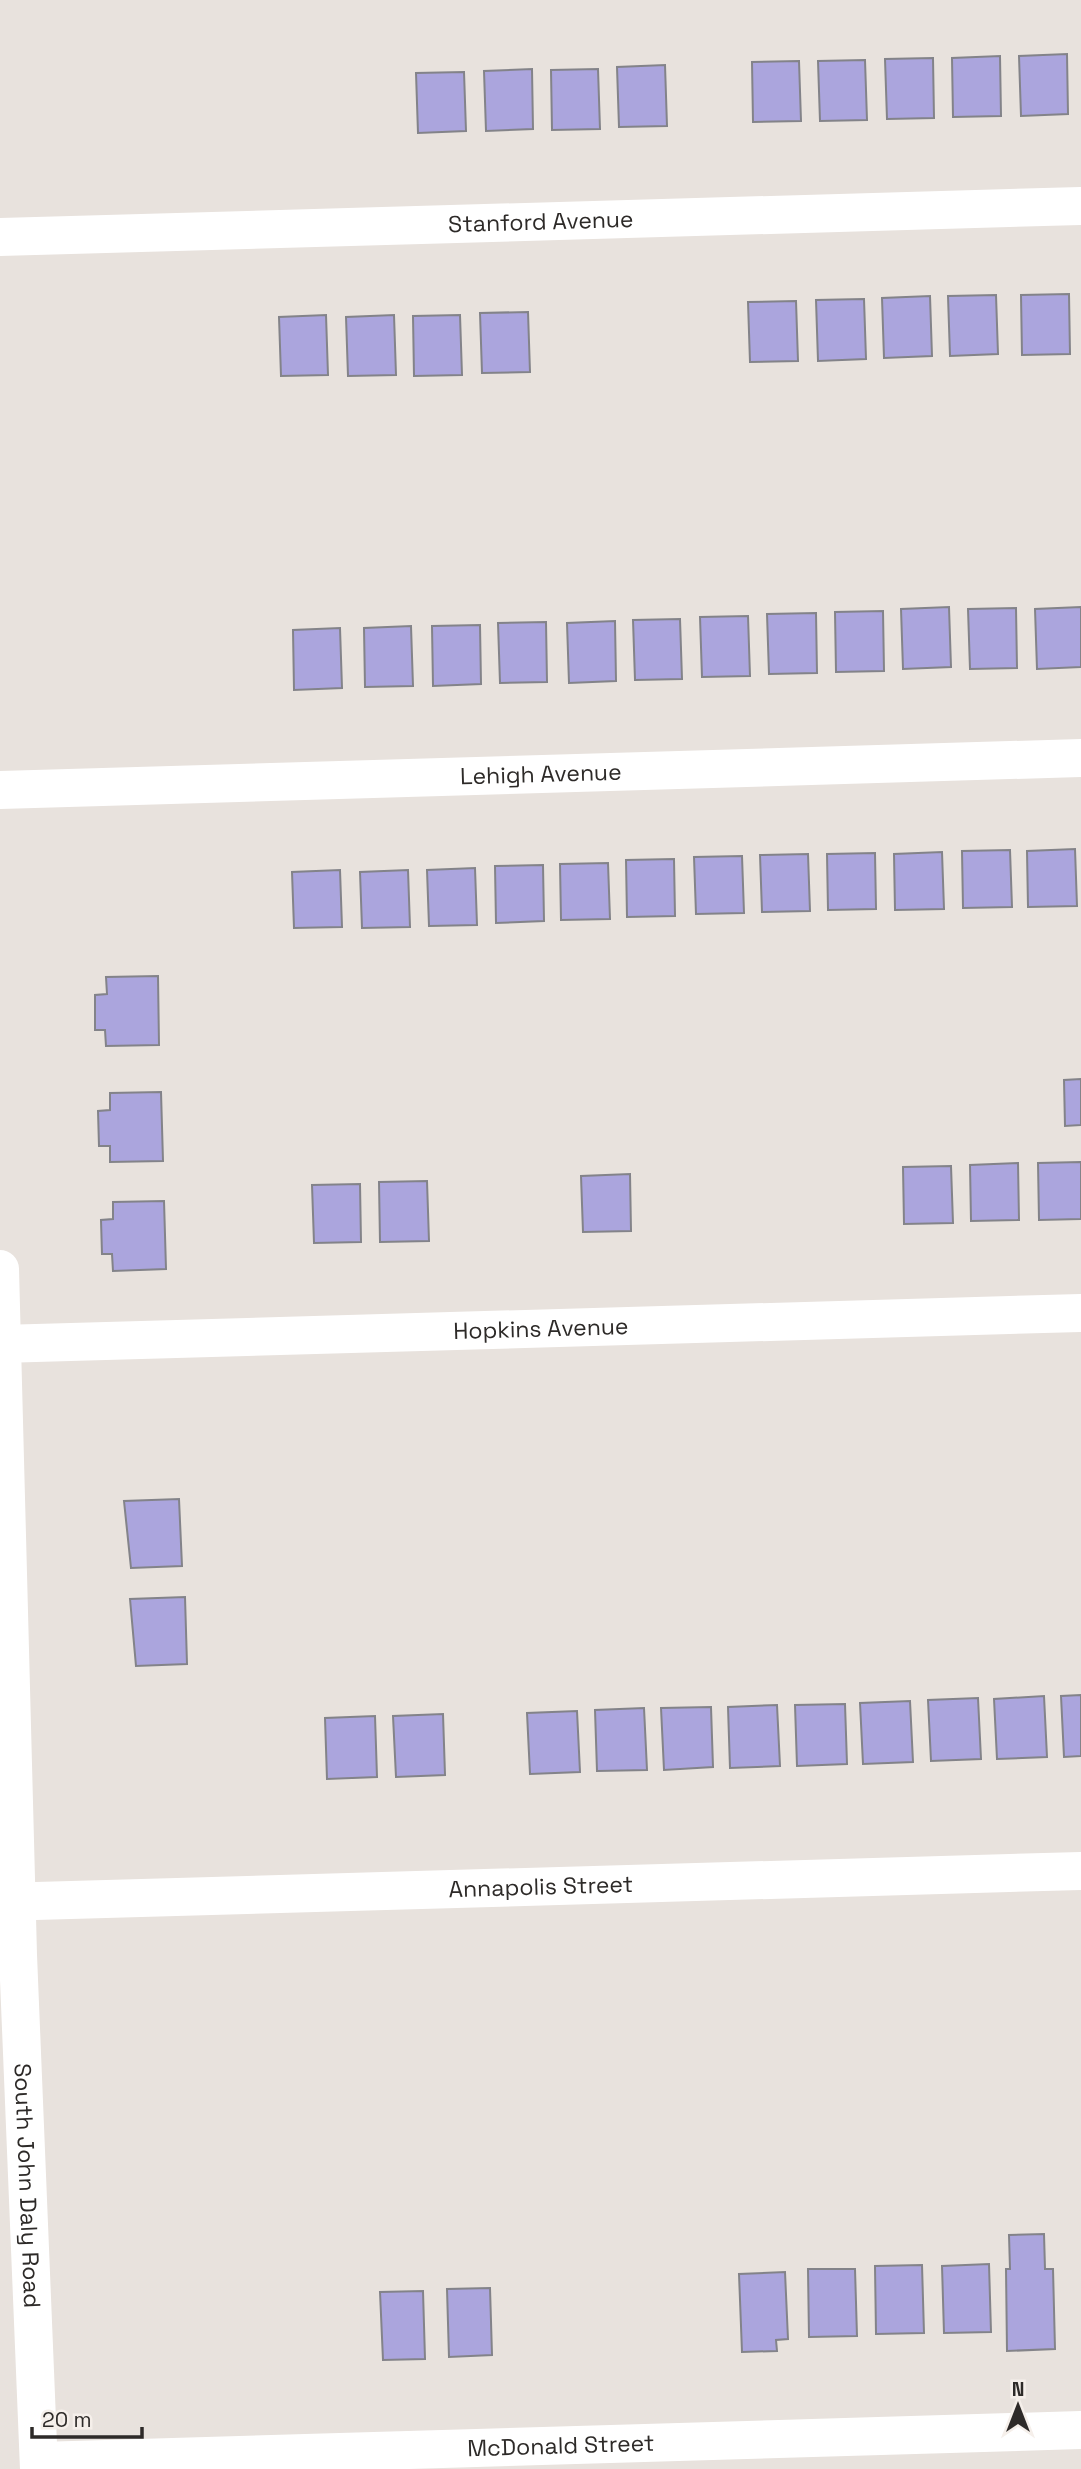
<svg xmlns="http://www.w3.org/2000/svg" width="1081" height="2469" font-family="'Space Grotesk',sans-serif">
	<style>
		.building { fill: #aba5dd; stroke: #838389; stroke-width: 2 }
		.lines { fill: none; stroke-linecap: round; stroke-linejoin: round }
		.street { stroke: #fff; stroke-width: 38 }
		.secondary { stroke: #fff; stroke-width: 38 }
		.labels { text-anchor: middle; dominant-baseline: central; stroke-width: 5; stroke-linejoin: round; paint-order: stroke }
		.street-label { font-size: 23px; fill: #2d2a28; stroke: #f5efea }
	</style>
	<rect width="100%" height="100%" fill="#e8e2dd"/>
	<path class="building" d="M1067 54 1068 114 1021 116 1019 56Z
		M1000 56 1001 116 953 117 952 58Z
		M933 58 934 118 887 119 885 59Z
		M865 60 867 120 820 121 818 61Z
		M799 61 801 121 753 122 752 62Z
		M665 65 667 126 619 127 617 67Z
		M532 69 533 129 486 131 484 71Z
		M598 69 600 129 552 130 551 70Z
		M464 72 466 131 418 133 416 73Z
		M1069 294 1070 354 1022 355 1021 295Z
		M996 295 998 354 950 356 948 296Z
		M930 296 932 356 884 358 882 298Z
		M864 299 866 359 818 361 816 300Z
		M796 301 798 361 750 362 748 302Z
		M528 312 530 372 482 373 480 313Z
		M326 315 328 375 281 376 279 317Z
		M394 315 396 375 348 376 346 317Z
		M460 315 462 375 414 376 413 316Z
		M949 607 951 667 903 669 901 609Z
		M1081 607V667L1037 669 1035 609Z
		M1016 608 1017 668 970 669 968 609Z
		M883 611 884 671 836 672 835 612Z
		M816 613 817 673 769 674 767 614Z
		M748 616 750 676 702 677 700 617Z
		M680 619 682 679 635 680 633 620Z
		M615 621 616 681 569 683 567 623Z
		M546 622 547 682 500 683 498 623Z
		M480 625 481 684 433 686 432 626Z
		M411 626 413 686 365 687 364 628Z
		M340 628 342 688 294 690 293 630Z
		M1075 849 1077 906 1028 907 1027 851Z
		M1010 850 1012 907 963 908 962 851Z
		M942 852 944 909 895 910 894 854Z
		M875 853 876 909 828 910 827 854Z
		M808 854 810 911 762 912 760 855Z
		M742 856 744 913 696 914 694 857Z
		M674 859 675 916 627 917 626 860Z
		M608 863 610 919 561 920 560 864Z
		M543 865 544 921 496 923 495 866Z
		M475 868 477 925 429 926 427 870Z
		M340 870 342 927 294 928 292 872Z
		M408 870 410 927 362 928 360 872Z
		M158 976 159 1045 106 1046 105 1030H95V995L107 994 106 977Z
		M1081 1079V1125L1065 1126 1064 1080Z
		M161 1092 163 1161 110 1162V1146H99L98 1111 110 1110V1093Z
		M1081 1162V1219L1039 1220 1038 1163Z
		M1018 1163 1019 1220 971 1221 970 1165Z
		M951 1166 953 1223 904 1224 903 1167Z
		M630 1174 631 1231 583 1232 581 1176Z
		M427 1181 429 1241 380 1242 379 1182Z
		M360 1184 361 1242 314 1243 312 1185Z
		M164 1201 166 1269 113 1271 112 1254H102L101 1220 113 1219V1202Z
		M179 1499 182 1566 131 1568 124 1501Z
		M185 1597 187 1664 136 1666 130 1599Z
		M1081 1695V1756L1064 1757 1061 1696Z
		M1044 1696 1047 1757 997 1759 994 1699Z
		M978 1698 981 1759 931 1761 928 1700Z
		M910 1701 913 1762 863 1764 860 1703Z
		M845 1704 847 1764 797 1766 795 1705Z
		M777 1705 780 1766 730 1768 728 1707Z
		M711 1707 713 1767 664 1770 661 1708Z
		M644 1708 647 1770 597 1771 595 1710Z
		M577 1711 580 1772 530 1774 527 1713Z
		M443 1714 445 1775 396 1777 393 1716Z
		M375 1716 377 1777 327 1779 325 1718Z
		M1044 2234 1045 2269H1053L1055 2349 1007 2351 1006 2269H1010L1009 2235Z
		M989 2264 991 2332 944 2333 942 2266Z
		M922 2265 924 2333 876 2334 875 2266Z
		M808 2269H855L857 2336 809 2337Z
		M785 2272 788 2339 776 2340 777 2351 742 2352 739 2274Z
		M490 2288 492 2355 449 2357 447 2289Z
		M423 2291 425 2359 383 2360 380 2292Z"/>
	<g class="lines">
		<g class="street">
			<path id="s1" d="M0 237 1081 206"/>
			<path id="s2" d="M0 790 1081 758"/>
			<path id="s3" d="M0 1269 18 1955 39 2469"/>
			<path id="s4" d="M0 1344 1081 1313"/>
			<path id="s5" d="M39 2461 1081 2430"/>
		</g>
		<path class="secondary" id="s6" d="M0 1902 1081 1871"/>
	</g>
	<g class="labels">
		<g class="street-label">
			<text stroke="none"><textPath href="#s1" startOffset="541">Stanford Avenue</textPath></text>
			<text stroke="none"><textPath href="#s2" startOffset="541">Lehigh Avenue</textPath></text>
			<text stroke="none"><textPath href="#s4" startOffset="541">Hopkins Avenue</textPath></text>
			<text stroke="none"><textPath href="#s6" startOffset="541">Annapolis Street</textPath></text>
			<text stroke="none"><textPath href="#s3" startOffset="917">South John Daly Road</textPath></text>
			<text stroke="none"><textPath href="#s5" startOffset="522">McDonald Street</textPath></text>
		</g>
	</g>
	<g transform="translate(1018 2406)" stroke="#f5efea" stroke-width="5" paint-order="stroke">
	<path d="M0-5L12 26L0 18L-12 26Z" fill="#2d2a28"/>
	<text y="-10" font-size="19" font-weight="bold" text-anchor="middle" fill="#2d2a28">N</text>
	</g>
	<path d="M32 2427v10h110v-10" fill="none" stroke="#2d2a28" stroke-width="3.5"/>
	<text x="42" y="2427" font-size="21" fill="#2d2a28" stroke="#f5efea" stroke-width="5" paint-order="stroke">20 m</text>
</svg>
